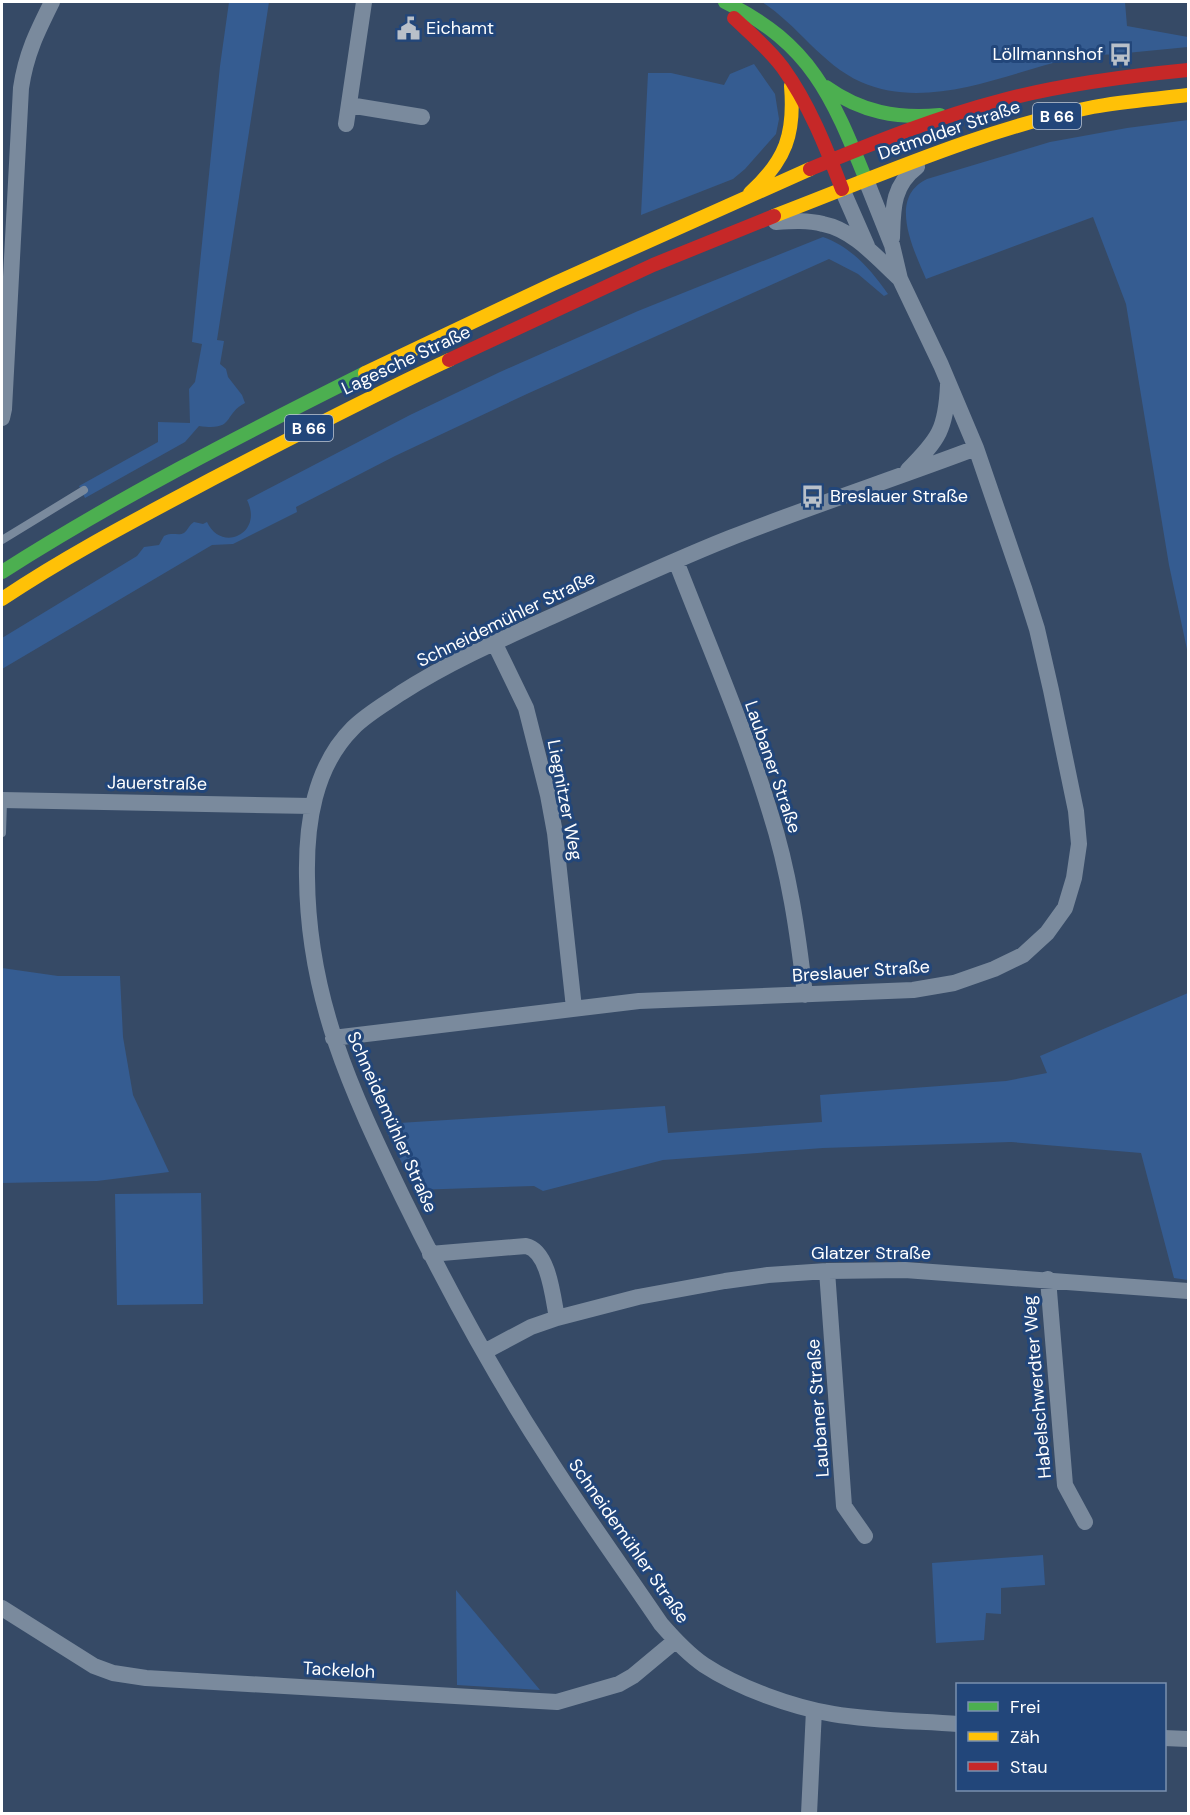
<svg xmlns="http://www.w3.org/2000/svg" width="1190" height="1815" font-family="'DM Sans',sans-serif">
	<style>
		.green { fill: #355c91 }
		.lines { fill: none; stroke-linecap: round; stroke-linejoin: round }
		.lane { stroke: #7a8a9d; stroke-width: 8 }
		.street { stroke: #7a8a9d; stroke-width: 16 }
		.fast { stroke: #4caf50; stroke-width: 14 }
		.slow { stroke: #ffc107; stroke-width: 14 }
		.jam { stroke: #c62828; stroke-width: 14 }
		.labels { text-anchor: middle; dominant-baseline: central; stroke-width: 6; stroke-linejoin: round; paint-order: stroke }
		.shield { fill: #22467a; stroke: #bdc8d7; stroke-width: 1.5 }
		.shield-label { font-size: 16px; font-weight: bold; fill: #fff }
		.poi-label { font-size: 18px; fill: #fff; stroke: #22467a; text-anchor: start }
		.street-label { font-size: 18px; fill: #fff; stroke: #22467a }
	</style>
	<rect width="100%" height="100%" fill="#364a66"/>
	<path class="green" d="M229 2H269L217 340 224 341 220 364 226 369 228 377 242 395 245 403C222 415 236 431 199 426L185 442 85 498 79 486 158 442V422L190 423 189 389 195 382 202 344 192 342 220 66Z
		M762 2H1125L1127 26 1188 37V47C1164 49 1140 52 1116 54 1106 55 1098 54 1089 55 1016 67 934 114 861 82 821 64 798 25 762 2Z
		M754 64 775 94 779 119 776 134 745 169 733 179 641 215 648 73H671L724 85 730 74Z
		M1188 120V654L1169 565 1126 304 1093 217 926 279C914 250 887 198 927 179L1050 142 1127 128Z
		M823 237C853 248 870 269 888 294L884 296 858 274 829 259 529 393 395 456 296 507 297 512 233 544 212 545 2 669V638L137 556 144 547 159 545 164 536C172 532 179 536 184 533 188 530 189 525 194 522L203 524 207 522C221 553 264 534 247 500L410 415 500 372 638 311Z
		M2 968 58 976H120L123 1037 133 1095 169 1172 97 1181 2 1183Z
		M1188 993V1280L1174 1278 1141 1153 1011 1142 823 1148 663 1160 543 1191 534 1186 415 1190 383 1124 665 1106 668 1133 822 1122 820 1095 1006 1081 1047 1073 1040 1056Z
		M201 1193 203 1304 117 1305 115 1194Z
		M1043 1555 1045 1585 1001 1588V1614L986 1613 984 1640 936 1643 932 1563Z
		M456 1590 540 1690 457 1685Z"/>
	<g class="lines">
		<path class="lane" d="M2 540 84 490
			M2 833 3 800"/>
		<path class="street" d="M349 105 422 117
			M346 124 364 2
			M842 189 867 246
			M776 222C792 221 808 220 823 224 854 230 878 259 900 279
			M892 238C893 209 892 186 917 167
			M2 418 4 409 21 88C26 54 37 32 52 2
			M908 470C939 439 946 429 948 385
			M676 561C708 644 744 726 770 812 789 871 798 933 805 995
			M494 642 526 708 548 795 555 833 574 1008
			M2 800 312 806
			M333 1038 639 1001 913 990 954 983 994 969 1023 955 1047 933 1065 908 1074 878 1079 844 1076 811 1051 690 1037 629 1024 588 976 448 941 365 900 279 892 245 866 180
			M430 1254 526 1246C549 1251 553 1298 557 1318L531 1327 484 1352
			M827 1271 844 1506 865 1536
			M1048 1279 1065 1485 1085 1522
			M557 1318 638 1297 725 1281 768 1275 827 1271 905 1270 1188 1291
			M2 1608 94 1666 113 1673 146 1678 557 1702 619 1684 633 1676 675 1641
			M958 1724C916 1721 874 1721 833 1714 792 1707 739 1688 704 1665 688 1654 674 1639 661 1624 623 1568 583 1513 547 1456 493 1373 446 1286 403 1198 351 1090 308 999 307 877 306 824 314 767 353 728 367 714 385 704 401 693 446 664 495 642 544 620 606 592 667 563 730 538 811 506 894 479 976 448
			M1164 1738 1188 1739
			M809 1814 814 1710"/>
		<path class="fast" d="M725 2C811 44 832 96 866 180
			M826 87C861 112 897 119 940 115
			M2 572C118 498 241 435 365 373"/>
		<path class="slow" d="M750 193C786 160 795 134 791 86
			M774 216C879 176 983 129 1093 107 1124 101 1157 99 1188 95
			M365 373 553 284 810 169
			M2 599C69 554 141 517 212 479 291 438 369 397 449 360"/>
		<path class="jam" d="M734 18C751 34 769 49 783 68 809 104 826 147 842 189
			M810 169C873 143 937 117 1003 100 1064 84 1126 76 1188 70
			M449 360 653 265 774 216"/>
	</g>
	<defs>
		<symbol id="civic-bare" viewBox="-9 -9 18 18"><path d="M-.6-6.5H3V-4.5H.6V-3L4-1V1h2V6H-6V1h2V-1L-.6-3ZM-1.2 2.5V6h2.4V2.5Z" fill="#b9c0c9" stroke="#22467a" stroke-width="2.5" paint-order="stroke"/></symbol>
		<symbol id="bus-bare" viewBox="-9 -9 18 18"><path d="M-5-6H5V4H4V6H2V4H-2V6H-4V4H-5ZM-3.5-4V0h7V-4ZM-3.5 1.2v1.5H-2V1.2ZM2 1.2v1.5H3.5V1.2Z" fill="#b9c0c9" stroke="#22467a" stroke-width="2.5" paint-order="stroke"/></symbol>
	</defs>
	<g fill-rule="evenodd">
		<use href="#civic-bare" x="392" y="12" width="33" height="33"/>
		<use href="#bus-bare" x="1104" y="38" width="33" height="33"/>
		<use href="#bus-bare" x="796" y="480" width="33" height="33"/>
	</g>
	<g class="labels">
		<g class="shield">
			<rect x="1033" y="103" width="48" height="26" rx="4.5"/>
			<rect x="285" y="415" width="48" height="26" rx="4.5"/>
		</g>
		<g class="shield-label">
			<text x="1057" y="116">B 66</text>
			<text x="309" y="428">B 66</text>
		</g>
		<g class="poi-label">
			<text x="426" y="28">Eichamt</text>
			<text x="1103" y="54" text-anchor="end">Löllmannshof</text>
			<text x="830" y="496">Breslauer Straße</text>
		</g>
		<g class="street-label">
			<text transform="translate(949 130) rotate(-19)">Detmolder Straße</text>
			<text transform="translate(406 360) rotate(-25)">Lagesche Straße</text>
			<text transform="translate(506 619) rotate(-26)">Schneidemühler Straße</text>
			<text transform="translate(773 767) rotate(71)">Laubaner Straße</text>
			<text transform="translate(157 783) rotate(1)">Jauerstraße</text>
			<text transform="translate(565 800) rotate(79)">Liegnitzer Weg</text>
			<text transform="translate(861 971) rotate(-4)">Breslauer Straße</text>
			<text transform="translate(392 1122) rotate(66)">Schneidemühler Straße</text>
			<text x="871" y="1253">Glatzer Straße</text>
			<text transform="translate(1037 1387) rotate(-95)">Habelschwerdter Weg</text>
			<text transform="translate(818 1408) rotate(-94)">Laubaner Straße</text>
			<text transform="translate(629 1541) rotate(55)">Schneidemühler Straße</text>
			<text transform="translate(339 1670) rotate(3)">Tackeloh</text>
		</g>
	</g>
	<rect width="1190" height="1815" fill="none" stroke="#ffffff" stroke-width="6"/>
	<rect x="956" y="1683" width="210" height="108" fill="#22467a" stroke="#7a90af" stroke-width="1.5"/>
	<rect x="968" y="1702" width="30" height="9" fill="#4caf50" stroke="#7a90af" stroke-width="1.5"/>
	<text x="1010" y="1713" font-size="18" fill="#ffffff">Frei</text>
	<rect x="968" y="1732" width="30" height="9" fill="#ffc107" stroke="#7a90af" stroke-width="1.5"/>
	<text x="1010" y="1743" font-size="18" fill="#ffffff">Zäh</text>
	<rect x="968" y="1762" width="30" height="9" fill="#c62828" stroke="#7a90af" stroke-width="1.5"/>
	<text x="1010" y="1773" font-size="18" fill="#ffffff">Stau</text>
</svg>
